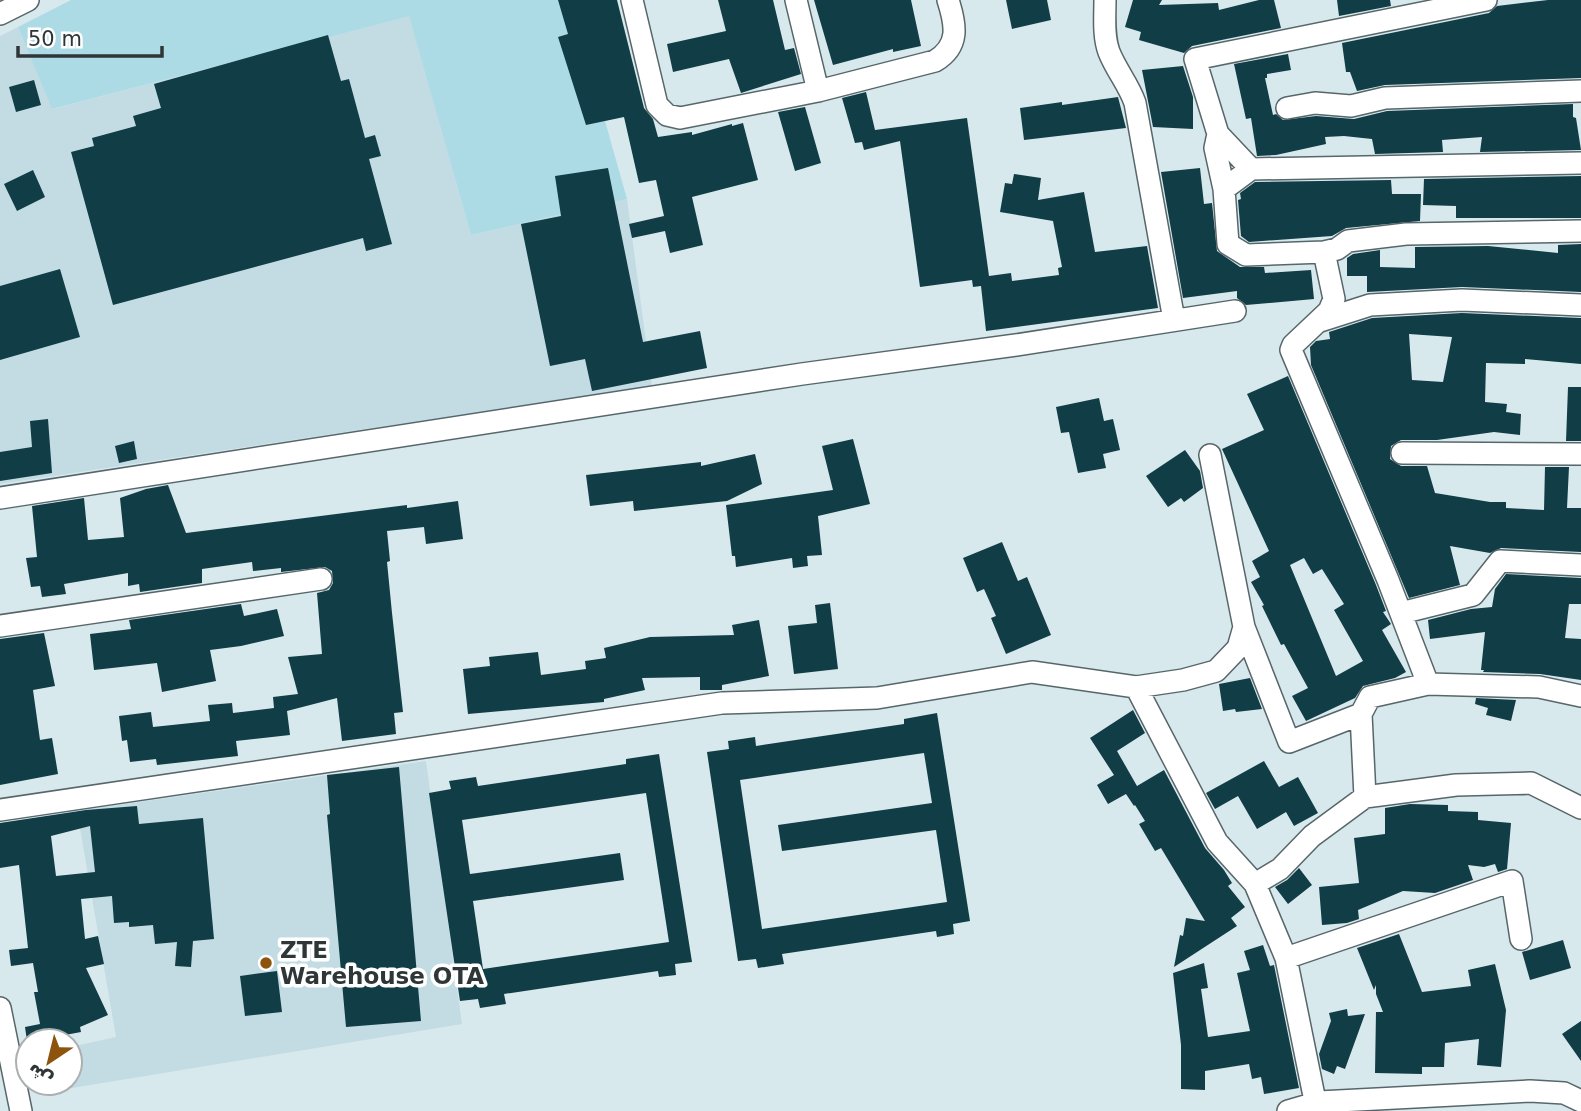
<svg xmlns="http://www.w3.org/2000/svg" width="1581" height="1111" font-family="'DejaVu Sans','Noto Naskh Arabic',sans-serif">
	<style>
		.built { fill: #c3dce3 }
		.green { fill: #acdbe6 }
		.building { fill: #103d46; fill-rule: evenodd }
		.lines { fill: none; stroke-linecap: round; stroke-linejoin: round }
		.street-casing { stroke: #57666a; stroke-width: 24 }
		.street { stroke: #fff; stroke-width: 21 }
		.poi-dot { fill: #8d540e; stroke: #fff; stroke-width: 2.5 }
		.labels { text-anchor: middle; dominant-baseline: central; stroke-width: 7; stroke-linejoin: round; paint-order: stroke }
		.poi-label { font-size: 23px; font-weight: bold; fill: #2f3637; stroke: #fff; text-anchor: start }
	</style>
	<rect width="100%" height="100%" fill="#d8e9ed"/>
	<path class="built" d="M409 15 471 235 627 199 652 386 0 484V36L18 27 53 109Z
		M426 761 462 1024 36 1094 33 1083H70V1047L116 1037 77 811Z"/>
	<path class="green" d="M71 0H571L627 199 471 235 409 16 52 109 18 27Z"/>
	<path class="building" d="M558 0H617L644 108 653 119 658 137 692 132V135L732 124V126L743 123 758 180 692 197 703 245 670 253 665 231 632 238 629 224 664 216 656 180 639 183 624 117 586 125 558 37 568 34Z
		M718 0H773L785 50 794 48 801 74 741 93 729 59 673 72 667 44 726 31Z
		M814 0H911L921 46 893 52V49L833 65Z
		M1006 0H1047L1051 20 1012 29Z
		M1133 0H1162L1159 5 1218 3 1219 10 1259 0H1274L1281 28 1192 46 1184 53 1139 40 1141 32 1125 27Z
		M1337 0H1390L1391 6 1339 16Z
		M1548 0H1581V78L1385 85 1357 91 1350 72H1346L1342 43 1489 13 1497 6Z
		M328 35 341 81 349 79 365 138 375 135 381 156 369 159 392 244 366 251 363 238 113 305 71 152 94 146 92 138 136 126 133 116 161 108 154 84Z
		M1288 54 1291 70 1267 74V78H1265L1273 115 1276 114 1283 120 1316 116 1354 119 1387 111 1573 104V117L1576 118 1581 150 1480 152 1482 137 1442 140 1443 152 1375 154 1372 139 1344 136 1325 137 1326 144 1276 155 1257 156 1251 118 1246 119 1234 64Z
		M1183 66 1193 97V129L1153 127 1142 70Z
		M34 80 41 105 16 112 9 87Z
		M866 92 875 130 967 118 989 276 1011 273 1012 281 1059 275 1058 268 1062 267 1053 221 1000 212 1005 183 1012 184 1014 174 1041 178 1038 200 1084 192 1095 252 1147 246 1158 308 986 331 981 286 973 287 972 280 920 287 900 141 864 150 862 142 855 143 842 98Z
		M1118 97 1126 128 1024 140 1020 108 1062 102V105Z
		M805 107 821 163 795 171 778 112Z
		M608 168 643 342 700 331 707 368 592 391 585 359 550 366 521 224 561 216 555 176Z
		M1200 168 1204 204 1212 203 1217 251 1240 267H1264L1265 273 1311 270 1314 299 1246 305 1237 298V291L1183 298 1161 172Z
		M33 170 45 197 17 211 4 184Z
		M1581 176V218H1456V206L1423 205 1424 179Z
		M1391 180 1392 194H1421L1420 221 1346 228 1332 236 1249 242 1241 236 1238 200 1241 199 1240 193 1255 182Z
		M1581 244V292L1462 287 1367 292V276H1347V258L1353 254 1380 250V267L1415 268V247L1488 246 1558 253V245Z
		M60 269 80 337 0 360V286Z
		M1462 313 1581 318V364L1525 359V364L1486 363 1485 402 1507 404 1506 412 1521 414 1520 435 1494 432 1437 440H1401L1391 446 1390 459 1401 466H1427L1435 493 1490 502H1506V508L1544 510 1545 467H1569L1567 508H1581V552L1501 548 1490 553 1450 546 1460 585 1409 598 1311 365 1310 347 1316 341 1330 339 1329 332 1372 318ZM1409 334 1452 337 1443 382 1412 380Z
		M1288 376 1376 585 1386 611 1383 612 1391 624 1382 630 1406 672 1395 678 1363 686 1355 698 1306 721 1292 696 1308 688 1284 644 1281 645 1262 606 1264 605 1251 582 1260 577 1252 561 1269 551 1222 449 1264 430 1247 394ZM1304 558 1313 574 1322 569 1344 604 1334 610 1363 661 1336 676 1290 565Z
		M1568 387H1581V441H1566Z
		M1099 398 1104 421 1113 419 1120 450 1103 454 1106 468 1078 473 1069 432 1061 433 1056 407Z
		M48 419 52 473 0 481V452L32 447 30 421Z
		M853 439 870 504 818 516 822 555 807 556 808 566 793 568 792 558 736 567 735 556H732L726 505 833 490 822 446Z
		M134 441 137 459 119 463 115 446Z
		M1185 450 1200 471 1203 488 1184 502 1181 498 1168 507 1146 476Z
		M755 454 762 484 727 501 634 511 633 501 590 506 586 475 701 462V466Z
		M168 485 186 533 407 505V508L458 501 463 539 426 544 424 527 387 531 390 561 387 562 392 613 403 712 394 713 396 734 342 741 337 698 287 711 290 735 236 741 238 756 157 765 156 759 130 762 127 740 122 741 119 716 151 712 153 727 210 721 208 705 232 703 233 713 274 708 273 697 298 694 288 657 322 654 317 593 329 590 333 583 332 571 325 567 281 572V568L253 571 252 562 202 569V583L140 592 139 584 128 586V573L64 584 66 594 42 597 40 586 31 587 26 558 37 557 32 506 84 498 88 540 124 537 120 498 146 489Z
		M1002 542 1018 581 1027 577 1051 635 1006 654 991 618 996 616 984 589 977 592 963 558Z
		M1506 574 1581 578V604H1569L1565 638 1581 639V680L1540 674 1483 672 1484 670H1481L1485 632 1430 639 1428 620 1471 609 1492 607 1495 589Z
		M830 603 838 669 794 674 788 626 817 623 815 605Z
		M241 604 244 616 277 609 284 636 241 646 210 650 216 681 162 692 157 663 94 670 90 634 131 629 129 620Z
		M759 620 769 676 722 685V690H700V677L642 678 645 690 604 699V702L468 714 463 669 490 666 489 657 538 652 541 675 586 669 585 661 606 658 604 648 650 637 734 635 732 625Z
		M44 633 55 686 33 690 40 740 52 738 58 774 0 785V639Z
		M1250 678 1262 709 1236 712 1235 709 1223 711 1219 684Z
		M1476 698 1516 700 1511 721 1486 715 1488 708 1475 704Z
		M1133 710 1145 733 1117 751 1137 786 1164 770 1205 848 1224 870 1232 883 1228 886 1245 907 1231 918 1237 926 1174 967 1180 935 1183 936 1186 918 1205 921 1161 848 1155 851 1139 824 1145 821 1135 805 1134 806 1126 794 1108 804 1097 785 1114 775 1090 738Z
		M937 713 970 921 953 924 954 934 937 937 936 931 782 954 784 964 758 968 756 959 738 961 707 752 729 749 728 741 755 737 756 746 904 724V719ZM924 753 932 803 778 825 782 851 936 830 947 902 762 929 740 780Z
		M659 754 692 962 675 964 676 975 659 977 658 971 504 994 506 1004 480 1008 478 999 460 1001 429 793 451 789 449 781 476 777 478 786 626 764V759ZM646 793 669 942 483 969 473 901 624 880 620 853 470 874 462 820Z
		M1264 761 1279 787 1298 777 1318 813 1294 826 1286 812 1257 829 1238 796 1215 809 1206 793Z
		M399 767 421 1021 346 1027 327 815 330 814 327 775Z
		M1410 804 1448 805V811L1478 812V820L1511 823 1507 869 1498 872 1495 864 1484 867 1468 865 1473 880 1435 893 1403 891 1358 910 1359 919 1347 923 1322 925 1319 887 1359 883 1354 838 1385 834V808Z
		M137 806 139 824 203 818 214 939 193 941 191 967 175 966 177 942 155 944 153 925 129 927V922L114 923 112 896 81 899 85 939 98 936 104 964 86 968 108 1015 80 1027 81 1032 49 1038V1041H27L25 1027 40 1024 34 992H38L33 963 11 966 9 950 28 948 19 865 0 868V823L86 810ZM90 826 95 872 56 876 51 836Z
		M1299 868 1312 885 1288 904 1275 887 1287 880Z
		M1399 934 1422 992 1471 986 1468 970 1495 964 1506 1010 1501 1067 1477 1065 1479 1039 1445 1043 1444 1067H1422V1074L1375 1073 1376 1012H1383L1376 994V985L1374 990 1357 948Z
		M1563 940 1571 968 1530 980 1522 952Z
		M1263 945 1270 966 1274 965 1299 1088 1264 1094 1261 1077 1252 1079 1249 1064 1205 1071V1090L1181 1089V1045L1173 973 1204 963 1208 988 1201 989 1208 1037 1250 1031 1237 973 1250 970 1244 951Z
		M277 971 282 1012 245 1016 240 976Z
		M1347 1009 1348 1016 1365 1014 1345 1069 1337 1066 1334 1074 1322 1069 1319 1054 1331 1021 1329 1013Z
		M1581 1021V1061L1562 1034Z"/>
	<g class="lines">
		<defs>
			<path id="street" d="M632 0 657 105 667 115 680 118 818 91 935 61C960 46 956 25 948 0
				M796 0 818 91
				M1105 0C1105 16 1103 36 1109 52 1116 70 1129 85 1135 103L1174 320
				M0 14 28 0
				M1287 108 1315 103 1351 106 1385 98 1581 91
				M1218 134 1215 148 1224 189 1228 244 1246 255 1324 252
				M1251 169 1581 163
				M1224 189 1251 169 1218 134 1195 59 1486 0
				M1320 321 1370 305 1462 300 1581 305
				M1402 453 1581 454
				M0 498 802 374 1016 345 1235 311
				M1401 613 1473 595 1500 561 1581 565
				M0 626 321 579
				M1244 627 1289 742 1361 714
				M1428 684 1388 580 1291 350 1293 345 1329 311 1334 299 1324 252 1337 249 1348 241 1406 234 1581 231
				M1136 687 1217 842 1255 884 1280 869 1312 836 1365 797
				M1581 696 1539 687 1428 684 1370 697 1361 714 1365 797 1456 785 1531 783 1581 808
				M0 810 722 703 877 698 1032 672 1136 687 1183 680 1216 671 1238 648 1244 627 1210 455
				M1255 884 1286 958 1314 1096 1319 1102 1530 1091 1564 1093 1581 1101
				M1286 958 1512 881 1521 939
				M0 1008 21 1111
				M1288 1111 1319 1102"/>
		</defs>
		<use href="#street" class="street-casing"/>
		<use href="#street" class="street"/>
	</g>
	<circle class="poi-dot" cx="266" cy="963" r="7"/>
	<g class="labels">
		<g class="poi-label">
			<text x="280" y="950">ZTE<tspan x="280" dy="26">Warehouse OTA</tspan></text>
		</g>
	</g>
	<g transform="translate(49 1062) rotate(215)"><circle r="33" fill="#ffffff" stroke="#acafaf" stroke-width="2"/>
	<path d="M0-5L12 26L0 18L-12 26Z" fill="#8d540e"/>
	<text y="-10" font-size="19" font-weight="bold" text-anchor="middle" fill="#2f3637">ش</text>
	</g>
	<path d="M18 46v10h144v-10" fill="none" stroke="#2f3637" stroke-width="3.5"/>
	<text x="28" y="46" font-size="21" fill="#2f3637" stroke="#ffffff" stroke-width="5" paint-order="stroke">50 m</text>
</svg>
